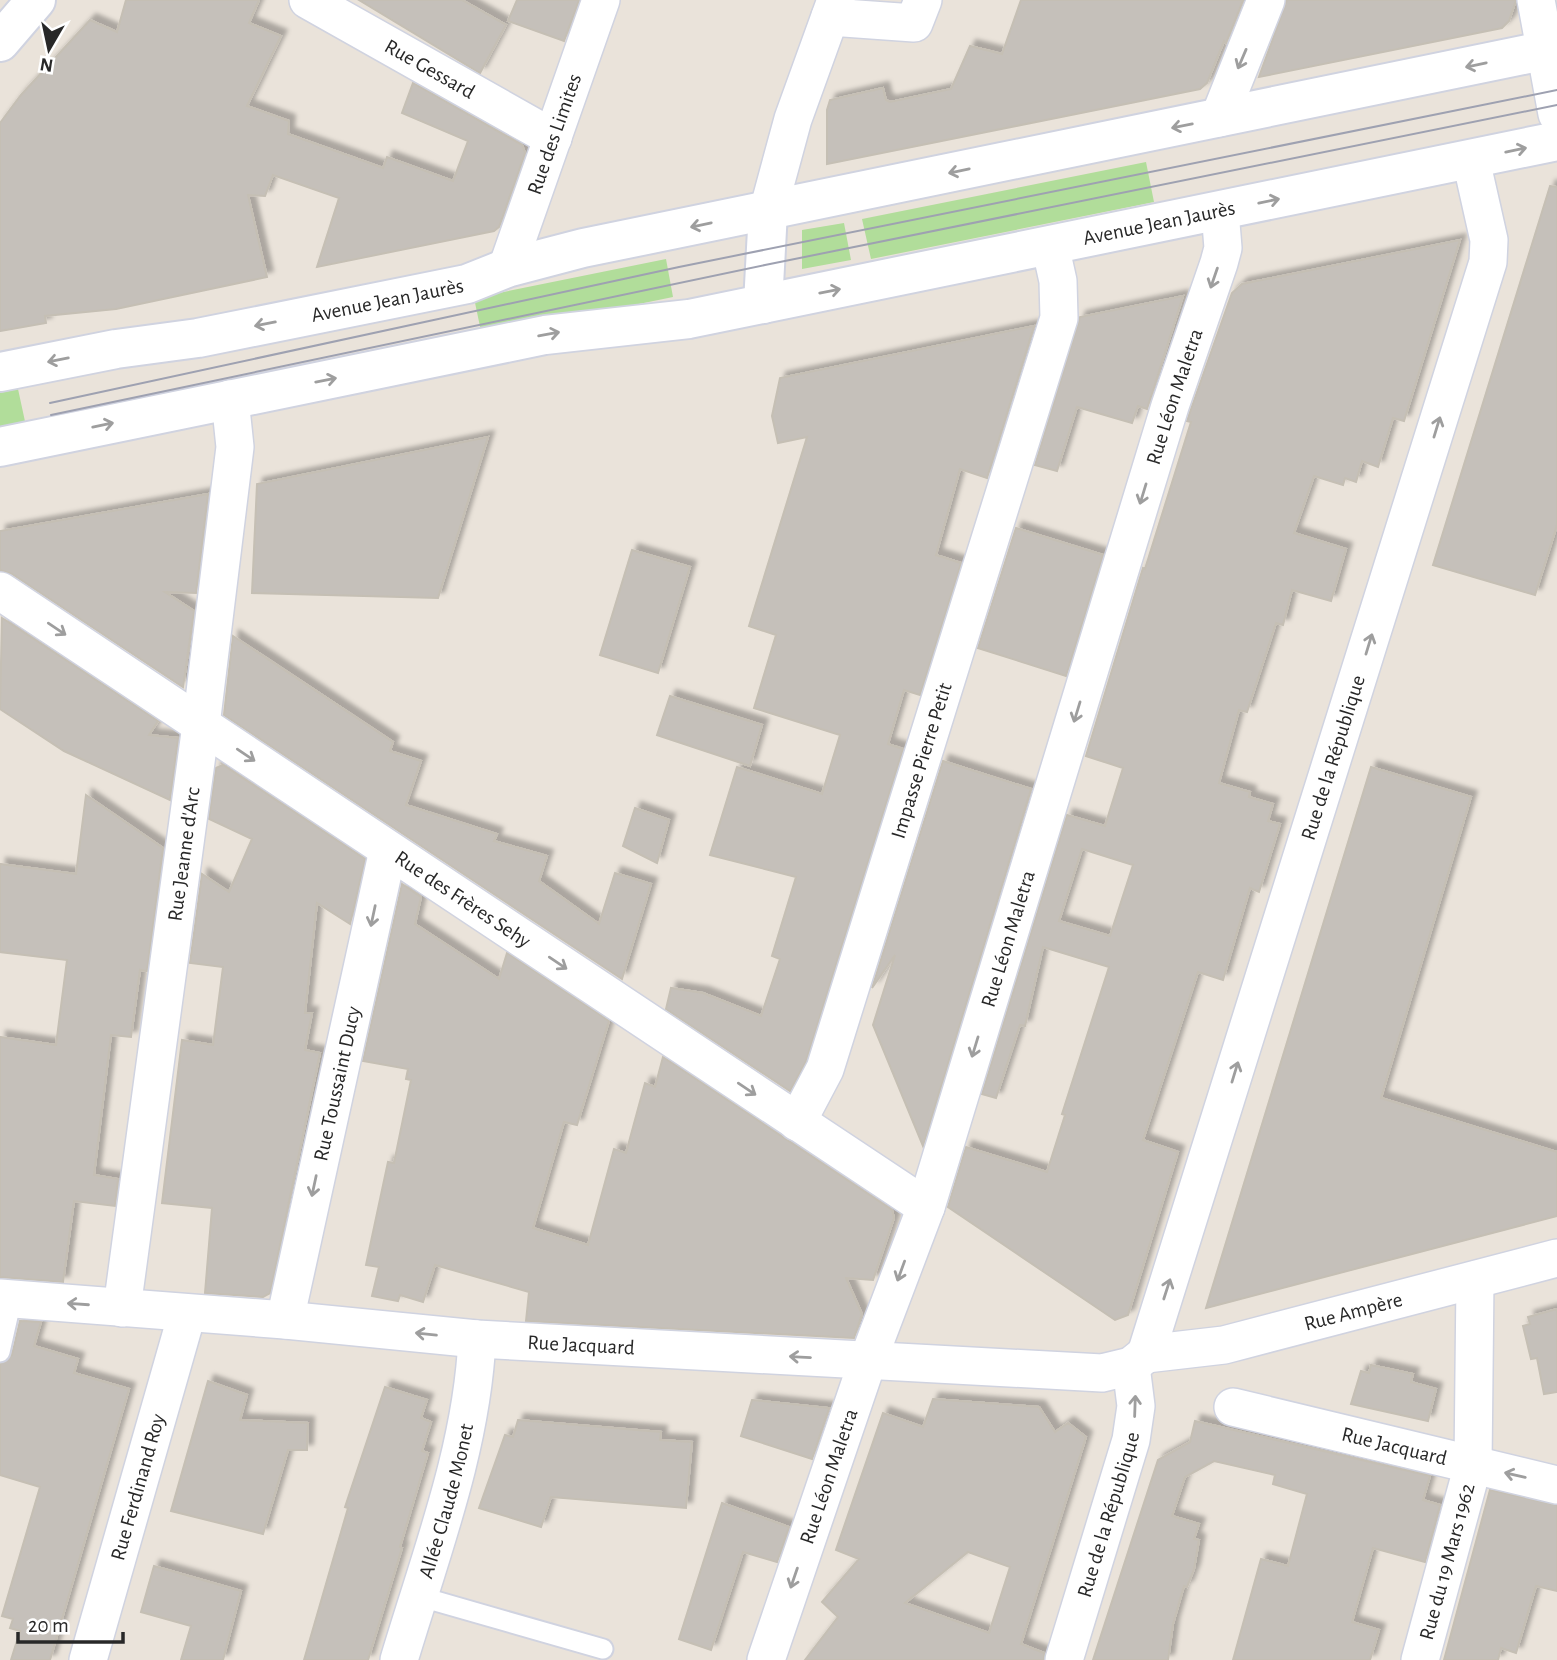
<svg xmlns="http://www.w3.org/2000/svg" width="1557" height="1660" font-family="'Alegreya Sans',sans-serif">
	<style>
		.green { fill: #b1dd9a }
		.building { fill: #c5c0ba; stroke: #c5bfb4; stroke-width: 2; fill-rule: evenodd; filter: url(#shadow) }
		.lines { fill: none; stroke-linecap: round; stroke-linejoin: round }
		.lane-casing { stroke: #d0d3e0; stroke-width: 23 }
		.street-casing { stroke: #d0d3e0; stroke-width: 40 }
		.secondary-casing { stroke: #d0d3e0; stroke-width: 42 }
		.lane { stroke: #fff; stroke-width: 19 }
		.street { stroke: #fff; stroke-width: 37 }
		.secondary { stroke: #fff; stroke-width: 38 }
		.tram { stroke: #9ea1b1; stroke-width: 2 }
		.oneway { stroke: #9e9e9e }
		.labels { text-anchor: middle; dominant-baseline: central; stroke-width: 5; stroke-linejoin: round; paint-order: stroke }
		.street-label { font-size: 21px; fill: #282828; stroke: #fff }
	</style>
	<defs>
		<filter id="shadow"><feDropShadow dx="6" dy="-6" stdDeviation="2" flood-color="#0004"/></filter>
	</defs>
	<rect width="100%" height="100%" fill="#eae3da"/>
	<path class="green" d="M1146 162 1154 202 871 259 862 219Z
		M844 223 851 260 802 269V230Z
		M666 259 673 297 482 336 474 298Z
		M18 389 26 426 0 431V393Z"/>
	<path class="building" d="M126 0H259L249 23 281 36 247 106 289 121 288 134 383 168 387 157 453 181 468 141 402 113 413 83 522 145 525 153 499 227 494 231 317 267 339 198 273 175 265 196 248 195 267 277 116 309 45 316 46 323 0 331V123L21 95 90 20 117 32Z
		M359 0H462L506 25 480 73Z
		M517 0H579L564 41 508 21Z
		M1021 0H1243L1226 43 1224 41 1207 83 1200 89 827 164V110L830 100 883 88 886 100 890 102 951 89 970 46 1002 54Z
		M1287 0H1516L1509 21 1502 28 1259 77Z
		M1550 186 1557 187V525L1535 595 1433 565Z
		M1460 240 1404 421 1393 418 1378 467 1362 461 1356 482 1345 478 1343 485 1314 476 1294 533 1346 549 1331 601 1292 590 1283 625 1276 623 1247 712 1239 710 1219 783 1250 792 1249 797 1273 804 1268 821 1280 824 1259 892 1250 888 1223 980 1198 972 1143 1140 1178 1152 1128 1315 1115 1320 948 1207 966 1147 1047 1172 1065 1115 1062 1114 1109 967 1043 947 1025 1026 1020 1025 996 1098 982 1094 1067 815 1105 826 1123 768 1086 756 1143 568 1145 569 1191 422 1187 421 1190 412 1232 293 1242 284ZM1082 849 1133 865 1110 936 1059 921Z
		M1183 296 1147 409 1138 406 1132 423 1077 407 1057 471 1035 465 1080 317Z
		M1034 326 987 478 960 469 936 555 961 563 920 695 904 690 888 744 903 749 806 1061 790 1091 666 1009 671 988 703 993 761 1016 780 959 772 956 796 877 710 855 737 767 822 794 840 735 754 708 776 635 749 626 807 437 778 443 772 416 780 378Z
		M488 437 438 598 252 593 257 484Z
		M208 494 196 593 165 592 194 611 183 687 12 574 0 570V531Z
		M1016 528 1103 555 1066 676 978 648Z
		M632 550 690 567 658 673 600 655Z
		M2 618 158 721 149 735 178 738 170 800 64 751 0 709Z
		M233 636 393 742 390 751 421 761 406 805 497 834 494 841 547 856 539 881 599 924 615 873 651 884 622 979 224 715Z
		M670 696 762 725 750 766 657 735Z
		M943 761 1031 789 923 1146 873 1025 895 955 872 988Z
		M223 765 365 859 350 924 317 903 305 1013H312L305 1050 320 1053 270 1293 263 1297 205 1293 212 1208 162 1203 182 1040 213 1045 223 967 190 963 202 874 229 892 252 839 209 819 216 768Z
		M1371 767 1471 797 1381 1098 1557 1152V1216L1206 1308Z
		M86 795 163 848 147 971 140 970 131 1037 111 1035 94 1175 118 1179 115 1206 74 1201 63 1282 0 1277V1037L56 1045 67 960 0 952V864L76 874Z
		M635 808 669 820 657 863 623 846Z
		M402 884 421 897 415 924 499 979 507 953 609 1021 577 1125 564 1122 533 1228 588 1245 614 1149 626 1153 645 1083 655 1087 663 1057 892 1210 894 1218 873 1280 846 1278 862 1314 854 1338 526 1321 529 1292 435 1265 423 1302 400 1295 398 1301 372 1296 379 1267 366 1265 388 1162 394 1163 411 1080 406 1079 408 1069 363 1061Z
		M1557 1309V1392L1544 1394 1537 1358 1531 1359 1523 1326 1530 1324 1528 1317Z
		M20 1321 41 1322 34 1346 78 1359 74 1373 129 1389 50 1660H11L20 1631 10 1628 13 1619 2 1616 40 1487 0 1475V1364L12 1355Z
		M1371 1365 1413 1374 1411 1382 1436 1389 1428 1421 1351 1404 1361 1371 1369 1373Z
		M208 1381 247 1395 240 1420 308 1423 307 1450H288L263 1534 171 1511Z
		M385 1387 427 1400 421 1418 431 1422 422 1451 428 1453 400 1547 402 1548 368 1660H304L348 1508 345 1507Z
		M933 1399 1039 1407 1055 1432 1068 1423 1086 1437 1021 1644 1044 1653V1660H805L838 1617 822 1602 859 1559 836 1550 883 1413 923 1427ZM968 1552 1010 1567 989 1633 905 1603Z
		M752 1400 829 1408 812 1459 741 1436Z
		M518 1420 661 1432 660 1440 692 1442 686 1508 551 1497 541 1527 479 1508 505 1435 513 1437Z
		M1195 1421 1430 1476 1423 1500 1440 1505 1425 1562 1373 1548 1352 1622 1379 1630 1370 1660H1233L1261 1559 1288 1566 1307 1494 1273 1484 1275 1475 1214 1461 1185 1477 1172 1516 1199 1524 1194 1539 1199 1540 1194 1569 1187 1587 1184 1586 1173 1624 1168 1660H1093L1158 1460 1190 1442Z
		M1490 1490 1557 1505V1591L1536 1586 1516 1653 1501 1648 1498 1660H1444Z
		M722 1503 789 1527 777 1562 743 1552 711 1650 679 1639Z
		M154 1566 241 1591 223 1660H181L191 1626 141 1612Z"/>
	<g class="lines">
		<defs>
			<path id="lane" d="M0 1352 12 1299
				M418 1596 603 1649"/>
			<g id="street">
				<path id="s1" d="M308 0 553 138"/>
				<path d="M1536 0 1557 114"/>
				<path d="M830 17 914 23 923 0"/>
				<path d="M1219 118 1266 0"/>
				<path d="M768 211 793 119 836 0"/>
				<path id="s2" d="M507 268 601 0"/>
				<path id="s3" d="M0 591 926 1207"/>
				<path id="s4" d="M797 1122 825 1069 1059 318 1058 281 1050 245"/>
				<path id="s5" d="M0 1298 285 1320 477 1339 1102 1373 1131 1366 1146 1354"/>
				<path id="s6" d="M122 1308 201 725 235 447 230 399"/>
				<path id="s7" d="M285 1320 388 850"/>
				<path id="s8" d="M1146 1354 1488 262 1489 240 1471 160"/>
				<path id="s9" d="M1146 1354 1224 1345 1557 1258"/>
				<path id="s10" d="M1233 1407 1557 1485"/>
				<path id="s11" d="M88 1660 187 1314"/>
				<path id="s12" d="M399 1660C430 1556 472 1449 477 1339"/>
				<path id="s13" d="M766 1660 868 1360 926 1207 1170 406 1219 263 1223 248 1220 211"/>
				<path id="s14" d="M1064 1660 1131 1440 1136 1406 1131 1366"/>
				<path id="s15" d="M1420 1660 1473 1465 1475 1280"/>
			</g>
			<g id="secondary">
				<path d="M0 42 36 0"/>
				<path d="M763 304 768 211"/>
				<path id="s16" d="M0 372 116 349 198 338 467 284 507 268 583 248 1557 48"/>
				<path id="s17" d="M0 447 545 335 689 319 1557 141"/>
			</g>
		</defs>
		<use href="#lane" class="lane-casing"/>
		<use href="#street" class="street-casing"/>
		<use href="#secondary" class="secondary-casing"/>
		<use href="#lane" class="lane"/>
		<use href="#street" class="street"/>
		<use href="#secondary" class="secondary"/>
		<path class="tram" d="M50 403 679 267 1557 90
			M51 415 765 265 1557 105"/>
	</g>
	<defs><path id="oneway-shaft" d="M-6 0H5M1.5-3L5.5 0L1.5 3" fill="none" stroke-width="1.6" stroke-linecap="round" stroke-linejoin="round" transform="scale(1.75)"/></defs>
	<g class="oneway">
		<use href="#oneway-shaft" transform="translate(1242 59) rotate(113)"/>
		<use href="#oneway-shaft" transform="translate(1476 65) rotate(168)"/>
		<use href="#oneway-shaft" transform="translate(1182 126) rotate(169)"/>
		<use href="#oneway-shaft" transform="translate(1516 150) rotate(-12)"/>
		<use href="#oneway-shaft" transform="translate(959 171) rotate(168)"/>
		<use href="#oneway-shaft" transform="translate(1269 201) rotate(-12)"/>
		<use href="#oneway-shaft" transform="translate(701 225) rotate(168)"/>
		<use href="#oneway-shaft" transform="translate(1214 278) rotate(109)"/>
		<use href="#oneway-shaft" transform="translate(830 291) rotate(-11)"/>
		<use href="#oneway-shaft" transform="translate(265 324) rotate(169)"/>
		<use href="#oneway-shaft" transform="translate(549 334) rotate(-10)"/>
		<use href="#oneway-shaft" transform="translate(58 360) rotate(169)"/>
		<use href="#oneway-shaft" transform="translate(326 380) rotate(-11)"/>
		<use href="#oneway-shaft" transform="translate(103 425) rotate(-12)"/>
		<use href="#oneway-shaft" transform="translate(1437 427) rotate(-73)"/>
		<use href="#oneway-shaft" transform="translate(1143 494) rotate(107)"/>
		<use href="#oneway-shaft" transform="translate(57 629) rotate(34)"/>
		<use href="#oneway-shaft" transform="translate(1369 644) rotate(-73)"/>
		<use href="#oneway-shaft" transform="translate(1077 712) rotate(107)"/>
		<use href="#oneway-shaft" transform="translate(246 755) rotate(34)"/>
		<use href="#oneway-shaft" transform="translate(373 916) rotate(102)"/>
		<use href="#oneway-shaft" transform="translate(558 963) rotate(34)"/>
		<use href="#oneway-shaft" transform="translate(975 1047) rotate(107)"/>
		<use href="#oneway-shaft" transform="translate(1235 1072) rotate(-73)"/>
		<use href="#oneway-shaft" transform="translate(747 1089) rotate(34)"/>
		<use href="#oneway-shaft" transform="translate(314 1186) rotate(102)"/>
		<use href="#oneway-shaft" transform="translate(901 1271) rotate(110)"/>
		<use href="#oneway-shaft" transform="translate(1167 1289) rotate(-72)"/>
		<use href="#oneway-shaft" transform="translate(78 1304) rotate(-176)"/>
		<use href="#oneway-shaft" transform="translate(426 1334) rotate(-174)"/>
		<use href="#oneway-shaft" transform="translate(800 1357) rotate(-177)"/>
		<use href="#oneway-shaft" transform="translate(1135 1406) rotate(-88)"/>
		<use href="#oneway-shaft" transform="translate(1515 1475) rotate(-167)"/>
		<use href="#oneway-shaft" transform="translate(794 1578) rotate(109)"/>
	</g>
	<g class="labels">
		<g class="street-label">
			<text stroke="none"><textPath href="#s1" startOffset="140">Rue Gessard</textPath></text>
			<text stroke="none"><textPath href="#s2" startOffset="142">Rue des Limites</textPath></text>
			<text stroke="none"><textPath href="#s17" startOffset="1181">Avenue Jean Jaurès</textPath></text>
			<text stroke="none"><textPath href="#s16" startOffset="394">Avenue Jean Jaurès</textPath></text>
			<text stroke="none"><textPath href="#s13" startOffset="1328">Rue Léon Maletra</textPath></text>
			<text stroke="none"><textPath href="#s8" startOffset="625">Rue de la République</textPath></text>
			<text stroke="none"><textPath href="#s4" startOffset="383">Impasse Pierre Petit</textPath></text>
			<text stroke="none"><textPath href="#s6" startOffset="458">Rue Jeanne d'Arc</textPath></text>
			<text stroke="none"><textPath href="#s3" startOffset="556">Rue des Frères Sehy</textPath></text>
			<text stroke="none"><textPath href="#s13" startOffset="761">Rue Léon Maletra</textPath></text>
			<text stroke="none"><textPath href="#s7" startOffset="242">Rue Toussaint Ducy</textPath></text>
			<text stroke="none"><textPath href="#s9" startOffset="212">Rue Ampère</textPath></text>
			<text stroke="none"><textPath href="#s5" startOffset="583">Rue Jacquard</textPath></text>
			<text stroke="none"><textPath href="#s10" startOffset="166">Rue Jacquard</textPath></text>
			<text stroke="none"><textPath href="#s13" startOffset="194">Rue Léon Maletra</textPath></text>
			<text stroke="none"><textPath href="#s11" startOffset="180">Rue Ferdinand Roy</textPath></text>
			<text stroke="none"><textPath href="#s12" startOffset="166">Allée Claude Monet</textPath></text>
			<text stroke="none"><textPath href="#s14" startOffset="152">Rue de la République</textPath></text>
			<text stroke="none"><textPath href="#s15" startOffset="102">Rue du 19 Mars 1962</textPath></text>
		</g>
	</g>
	<g transform="translate(49 49) rotate(189)" stroke="#ffffff" stroke-width="5" paint-order="stroke">
	<path d="M0-5L12 26L0 18L-12 26Z" fill="#282828"/>
	<text y="-10" font-size="19" font-weight="bold" text-anchor="middle" fill="#282828">N</text>
	</g>
	<path d="M18 1632v10h105v-10" fill="none" stroke="#282828" stroke-width="3.5"/>
	<text x="28" y="1632" font-size="21" fill="#282828" stroke="#ffffff" stroke-width="5" paint-order="stroke">20 m</text>
</svg>
